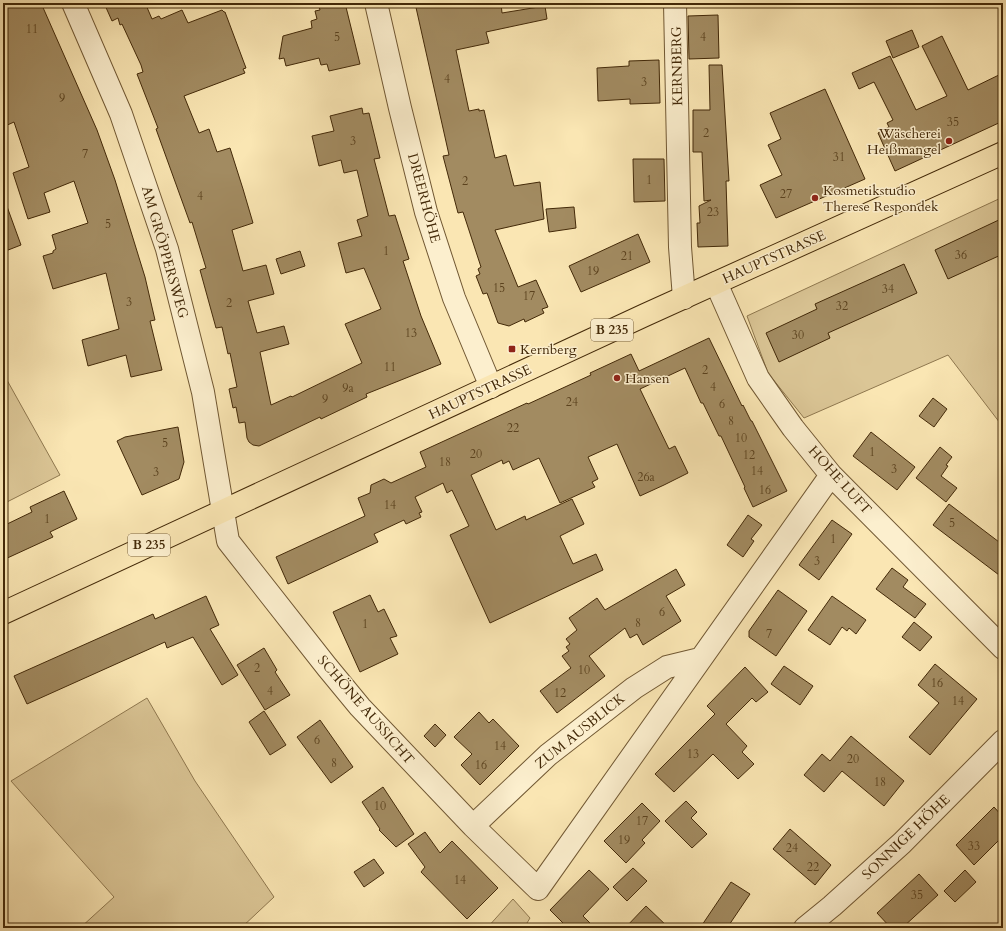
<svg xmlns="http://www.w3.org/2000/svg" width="1006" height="931" font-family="Cardo,serif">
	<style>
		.green { fill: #dbc696; stroke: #8f784f }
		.building { fill: #a28b61; stroke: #432908 }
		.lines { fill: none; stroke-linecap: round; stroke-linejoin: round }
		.minor-casing { stroke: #715833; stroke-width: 24 }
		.major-casing { stroke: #432908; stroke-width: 24 }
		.minor { stroke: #fcefce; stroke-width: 22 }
		.major { stroke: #fae6b3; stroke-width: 22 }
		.poi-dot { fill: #8f2418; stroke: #fcefce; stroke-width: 1.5 }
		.labels { text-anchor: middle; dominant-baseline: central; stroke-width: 3; stroke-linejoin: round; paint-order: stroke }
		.number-label { font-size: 12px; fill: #5b421e }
		.shield { fill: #fcefce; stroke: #7a6443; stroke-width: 1 }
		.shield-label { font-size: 13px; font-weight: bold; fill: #432908 }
		.street-label { font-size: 14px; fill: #432908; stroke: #fcefce }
		.poi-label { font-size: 14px; fill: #432908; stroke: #fcefce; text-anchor: start }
	</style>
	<rect width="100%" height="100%" fill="#fae6b3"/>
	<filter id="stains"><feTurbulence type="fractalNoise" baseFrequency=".005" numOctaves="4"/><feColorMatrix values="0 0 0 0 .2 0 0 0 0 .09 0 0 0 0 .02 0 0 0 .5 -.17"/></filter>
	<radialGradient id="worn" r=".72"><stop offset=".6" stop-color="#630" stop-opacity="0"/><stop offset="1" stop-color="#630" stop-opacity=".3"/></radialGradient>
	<path class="green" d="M1003 197V422L1000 423 948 355 804 418 768 373 747 316Z
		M3 373 60 475 3 504Z
		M147 698 195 781 274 897 241 928H80L114 897 11 781Z
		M513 899 530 918 524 928H487Z"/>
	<path class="building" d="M3 3H41L97 130 115 180 145 277 155 320 150 321 162 370 131 377 126 355 88 366 82 340 119 329 106 273 53 289 43 256 53 253V251L56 249 52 235 88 223 74 181 44 193 50 212 28 219 13 173 29 167 14 122 3 127Z
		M104 3H151L146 5 152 19 159 16 161 19 182 10 188 23 222 10 224 12H225L246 68 243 69 245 73 184 96 199 133 209 129 217 152 230 148 243 189 253 223 232 230 243 271 266 265 274 294 248 301 257 333 284 326 289 344 260 352 271 405 291 396 292 397 362 363 345 324 381 309 364 268 346 273 338 243 362 236 357 220 368 216 357 170 344 173 341 160 319 166 312 136 334 131 330 116 362 108 363 114 369 113 380 158 374 159 389 216 395 215 409 259 403 261 421 316 441 364 366 394 367 397 321 419 320 417 259 446 253 445 249 442 247 438 245 422 239 423 236 407 233 408 229 389 237 387 230 353 228 354 222 327 216 328 200 270 206 268 192 222 190 223 156 129 158 128 137 74 143 72 141 65 122 24 120 25 118 18 112 21Z
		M318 3H345L360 64 329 71 327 64 321 65 319 58 286 66 284 58 279 59 283 36 312 28 311 21 317 19 315 11 320 10Z
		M415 3H501L502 13 545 6 547 19 486 32 489 43 456 50 469 111 479 109V111L484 110 495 158 506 155 514 186 540 182 544 219 495 230 518 287 536 280 548 307 542 309 544 313 525 322 524 319 509 326 498 323 487 293 483 294 476 276 480 274 478 269 481 267 463 212 458 213 443 156 449 155Z
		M718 15 719 58 689 59 688 16Z
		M912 30 919 47 893 58 886 41Z
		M942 36 968 90 1003 73V121L895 171 878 133 889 127 887 123 893 120 874 82 859 89 852 73 890 56 916 110 947 96 922 46Z
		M659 60 660 103 630 104V99L598 101 597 68 629 66V61Z
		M709 65H722L729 181H726L728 246 698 247 697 223H700L699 206 711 200 704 201 702 152H693V110H710Z
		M825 89 865 179 776 218 760 185 782 175 768 145 781 139 770 113Z
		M633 159H664L665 201 634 202Z
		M3 201H5L21 245 3 252Z
		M574 207 576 228 549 232 546 209Z
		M1003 218V254L948 279 935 250Z
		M638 234 650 262 581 292 569 266Z
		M300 251 305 266 281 274 276 259Z
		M904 264 917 293 828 333 830 338 779 362 766 333 817 309 815 304Z
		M709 338 742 406 743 405 751 421H752L787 491 753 507 744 488 745 487 721 436H719L703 403H701L685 368 640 389 669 449 675 446 688 473 664 485 640 496 617 444 588 457 598 479 592 482 595 487 560 503 539 458 513 470 509 461 503 464 502 460 471 475 496 530 525 516 526 520 572 499 584 524 560 536 573 564 596 554 603 570 490 623 450 535 469 526 452 490 447 493 443 483 415 497 422 512 419 513 421 517 406 524 404 520 374 534 378 542 288 584 276 557 365 516 358 498 370 493 371 485 384 479 391 483 426 467 420 452 527 403 528 404 591 375 590 373 631 354 639 371Z
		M933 398 947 409 934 427 919 416Z
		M178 427 184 462 179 479 142 495 117 441 125 437Z
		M871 432 915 467 897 490 853 456Z
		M940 447 952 457 946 465 948 466 941 476 957 488 946 502 916 478Z
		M64 491 77 519 50 532 53 537 3 560V526L32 512 30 507Z
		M949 504 1003 545V578L933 525Z
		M748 515 762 525 751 539 754 541 743 557 727 545Z
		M832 520 852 534 819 580 799 565Z
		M892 568 908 580 903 587 926 604 915 618 876 589Z
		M676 569 685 585 666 596 681 621 643 645 637 634 630 638 625 628 589 656 605 676 557 713 540 691 571 668 562 656 569 651 566 647 570 644 566 639 577 630 569 618 597 598 605 610Z
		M778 590 807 611 776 656 749 637V631Z
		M370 595 378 612 384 609 397 636 390 638 398 654 360 672 333 612Z
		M206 596 219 625 210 629 238 675 222 685 193 637 167 648 165 642 27 704 14 676 153 614 155 619Z
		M832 596 866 620 856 634 849 628 847 631 842 627 830 645 808 630Z
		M914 622 932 637 920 651 902 637Z
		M264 648 277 670 275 672 290 695 265 710 237 665Z
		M935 664 977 699 930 755 909 737 939 703 918 685Z
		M784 666 813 686 800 705 771 684Z
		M745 667 768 692 756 702 752 698 726 724 747 746 742 752 754 764 738 779 713 754 674 792 655 774 715 714 707 706Z
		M264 711 286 745 270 755 249 722Z
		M479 712 489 723 493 719 519 746 480 785 461 765 472 754 454 737Z
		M320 720 353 767 331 783 297 737Z
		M435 724 446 735 435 747 424 736Z
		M851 736 904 781 884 806 842 771 824 792 804 775 822 754 830 761Z
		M383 787 414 834 396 847 379 830 380 829 362 802Z
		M686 801 697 812 691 818 707 834 692 848 665 821Z
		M642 803 660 821 642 840 645 843 626 863 604 841Z
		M994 807 1003 817V836L974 865 956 845Z
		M790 829 831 865 815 885 773 849Z
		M425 832 440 853 452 841 498 888 467 919 421 872 425 867 408 844Z
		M374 859 384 873 364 887 354 872Z
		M633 868 647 881 627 901 613 887Z
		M589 870 609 889 583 916 595 928H568L550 910Z
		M965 870 976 882 955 902 944 891Z
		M919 874 938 895 902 928H891L877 913Z
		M731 882 750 894 727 928H700Z
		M646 906 669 928H625Z"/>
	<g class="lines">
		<defs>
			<path id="minor" d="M73 3 121 114 167 249 203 392 228 541 327 667 360 707 473 826 538 889 831 475
				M376 3 400 108 426 212 454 298 491 387
				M675 3 680 247 684 298
				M716 283 758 378 793 428 831 475 1003 648
				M473 826 548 755 634 688 667 667 700 659
				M805 928 832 906 902 843 1003 741"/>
			<path id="major" d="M3 613 645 315 1003 153"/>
		</defs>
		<use href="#minor" class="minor-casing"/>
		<use href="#major" class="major-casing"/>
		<use href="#minor" class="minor"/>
		<use href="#major" class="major"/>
	</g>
	<g class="poi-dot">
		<circle cx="949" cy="141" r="4"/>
		<circle cx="815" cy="198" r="4"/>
		<rect x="508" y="345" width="8" height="8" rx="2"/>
		<circle cx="617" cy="378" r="4"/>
	</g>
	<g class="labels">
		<g class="number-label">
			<text x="32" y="29">11</text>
			<text x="337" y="37">5</text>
			<text x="703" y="37">4</text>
			<text x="447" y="79">4</text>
			<text x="644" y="82">3</text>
			<text x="62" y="98">9</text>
			<text x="953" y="122">35</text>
			<text x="706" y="133">2</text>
			<text x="353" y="141">3</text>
			<text x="85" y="154">7</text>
			<text x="839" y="157">31</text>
			<text x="649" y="180">1</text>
			<text x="465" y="181">2</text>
			<text x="786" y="194">27</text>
			<text x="200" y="196">4</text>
			<text x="713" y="212">23</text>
			<text x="108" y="224">5</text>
			<text x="386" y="251">1</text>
			<text x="961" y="255">36</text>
			<text x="627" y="256">21</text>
			<text x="593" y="271">19</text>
			<text x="499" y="288">15</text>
			<text x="888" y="289">34</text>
			<text x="529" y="296">17</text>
			<text x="129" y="302">3</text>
			<text x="229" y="303">2</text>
			<text x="842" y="306">32</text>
			<text x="411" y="333">13</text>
			<text x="798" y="335">30</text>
			<text x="390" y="367">11</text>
			<text x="705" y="370">2</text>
			<text x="713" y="387">4</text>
			<text x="348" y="388">9a</text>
			<text x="325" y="399">9</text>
			<text x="572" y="402">24</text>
			<text x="722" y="404">6</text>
			<text x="731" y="421">8</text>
			<text x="513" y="428">22</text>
			<text x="741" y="438">10</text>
			<text x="165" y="443">5</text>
			<text x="872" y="452">1</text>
			<text x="476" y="454">20</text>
			<text x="749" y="455">12</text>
			<text x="445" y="462">18</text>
			<text x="894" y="469">3</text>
			<text x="757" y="471">14</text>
			<text x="156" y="472">3</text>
			<text x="646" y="477">26a</text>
			<text x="765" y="490">16</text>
			<text x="390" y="505">14</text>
			<text x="47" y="519">1</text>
			<text x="952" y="523">5</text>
			<text x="833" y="539">1</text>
			<text x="817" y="561">3</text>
			<text x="662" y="612">6</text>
			<text x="638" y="623">8</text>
			<text x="365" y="624">1</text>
			<text x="769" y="634">7</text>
			<text x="257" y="668">2</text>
			<text x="584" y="670">10</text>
			<text x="937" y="683">16</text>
			<text x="270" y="691">4</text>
			<text x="560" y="693">12</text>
			<text x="958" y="701">14</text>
			<text x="317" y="740">6</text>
			<text x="500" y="746">14</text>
			<text x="693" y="754">13</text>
			<text x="853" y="759">20</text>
			<text x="334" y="763">8</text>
			<text x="481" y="765">16</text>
			<text x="880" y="782">18</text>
			<text x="380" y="806">10</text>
			<text x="642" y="821">17</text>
			<text x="624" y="840">19</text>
			<text x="974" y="846">33</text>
			<text x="792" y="848">24</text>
			<text x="813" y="867">22</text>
			<text x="460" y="880">14</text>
			<text x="917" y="895">35</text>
		</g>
		<g class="shield">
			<rect x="591" y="319" width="42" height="22" rx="3"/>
			<rect x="128" y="534" width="42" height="22" rx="3"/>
		</g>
		<g class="shield-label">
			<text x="612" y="330">B 235</text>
			<text x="149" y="545">B 235</text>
		</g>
		<g class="street-label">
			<text transform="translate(677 66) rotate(-91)">KERNBERG</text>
			<text transform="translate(424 198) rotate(75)">DREERHÖHE</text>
			<text transform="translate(165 252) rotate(74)">AM GRÖPPERSWEG</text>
			<text transform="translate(774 257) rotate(-24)">HAUPTSTRASSE</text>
			<text transform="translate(480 392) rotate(-25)">HAUPTSTRASSE</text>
			<text transform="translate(840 480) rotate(48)">HOHE LUFT</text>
			<text transform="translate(366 710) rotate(49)">SCHÖNE AUSSICHT</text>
			<text transform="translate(580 731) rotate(-39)">ZUM AUSBLICK</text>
			<text transform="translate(906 837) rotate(-44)">SONNIGE HÖHE</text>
		</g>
		<g class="poi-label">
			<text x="941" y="133" text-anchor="end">Wäscherei<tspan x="941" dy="16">Heißmangel</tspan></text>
			<text x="823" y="190">Kosmetikstudio<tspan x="823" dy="16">Therese Respondek</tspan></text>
			<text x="520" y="349">Kernberg</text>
			<text x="625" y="378">Hansen</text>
		</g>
	</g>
	<rect width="1006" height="931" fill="none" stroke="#fae6b3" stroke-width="16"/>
	<rect x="4" y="4" width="998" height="923" fill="none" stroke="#432908" stroke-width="2"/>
	<rect x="8" y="8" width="990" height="915" fill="none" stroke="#432908"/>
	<rect width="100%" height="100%" filter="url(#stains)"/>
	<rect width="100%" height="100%" fill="url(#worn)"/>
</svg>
